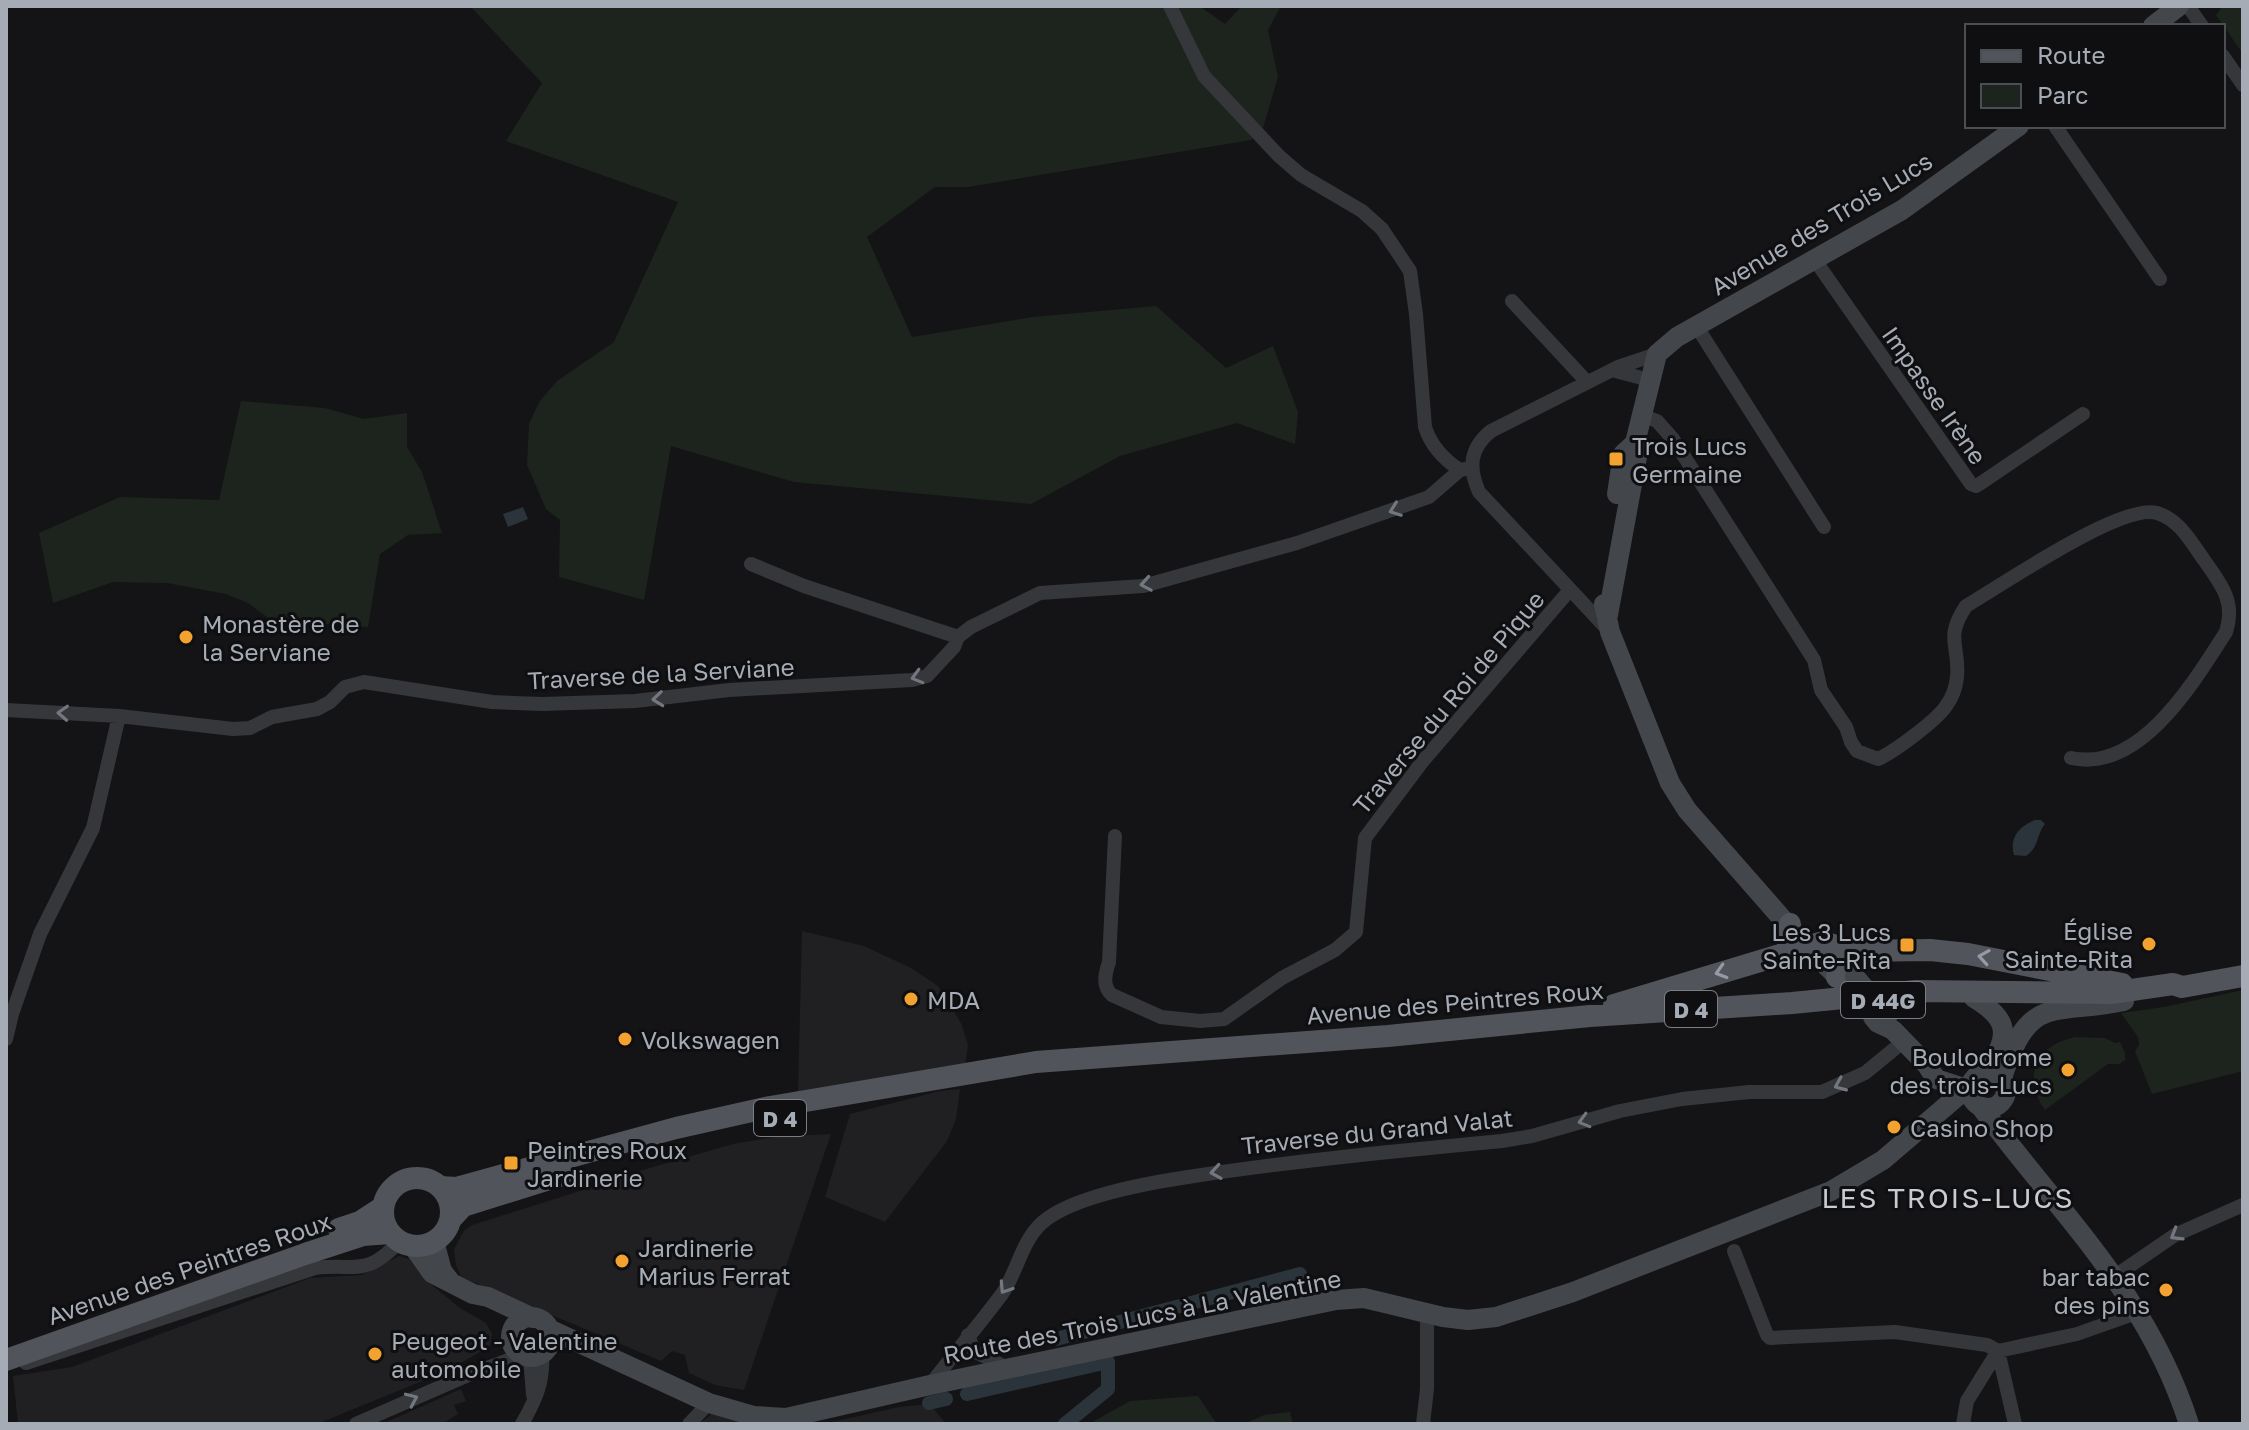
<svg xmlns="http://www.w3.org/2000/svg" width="2249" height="1430" font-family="'Golos Text',sans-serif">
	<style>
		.built { fill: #202023 }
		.green { fill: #1c241d }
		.water { fill: #2a343a }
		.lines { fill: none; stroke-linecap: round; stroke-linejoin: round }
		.canal { stroke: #2a343a; stroke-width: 14 }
		.street { stroke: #35373b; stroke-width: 14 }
		.secondary { stroke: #43464b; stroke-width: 20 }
		.primary { stroke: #51545a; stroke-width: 22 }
		.secondary-bridge { stroke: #43464b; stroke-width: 20 }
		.oneway { stroke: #73777f }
		.oneway2 { stroke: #959aa4 }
		.poi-dot { fill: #f3a22f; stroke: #0f0f11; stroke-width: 3 }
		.labels { text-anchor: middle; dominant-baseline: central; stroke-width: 6; stroke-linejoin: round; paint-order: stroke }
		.shield { fill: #0f0f11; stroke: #797d84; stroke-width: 2 }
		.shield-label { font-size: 22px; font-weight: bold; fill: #a6acb6 }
		.street-label { font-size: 24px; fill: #a6acb6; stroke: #0f0f11 }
		.poi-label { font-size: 24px; fill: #a6acb6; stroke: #0f0f11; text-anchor: start }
		.quarter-label { font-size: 28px; letter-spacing: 2px; fill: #c7cbd2; stroke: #0f0f11 }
	</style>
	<rect width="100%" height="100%" fill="#141416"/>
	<path class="built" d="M802 931 864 946 911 968 938 986 961 1023 968 1045 965 1066 798 1093Z
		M960 1089 956 1119 947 1141 885 1222 825 1197 850 1114 940 1091Z
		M831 1134 744 1390 715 1385 689 1373 685 1355 672 1351 661 1361 468 1280 461 1276 456 1265 454 1249 464 1231 472 1225 596 1186 605 1181 733 1144 775 1137Z
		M399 1256 409 1259 427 1281 460 1308 486 1323 492 1334 490 1346 449 1370 317 1424H18L13 1376 72 1367 310 1278 362 1275Z
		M461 1389 466 1401 454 1405 458 1414 442 1424H382Z
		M930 1404 946 1424H823L899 1407Z
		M714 1412 754 1424H699Z"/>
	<path class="green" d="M470 6H1199L1225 24 1242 6H1281L1268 30 1278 77 1263 128 1251 140 968 187H935L867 237 912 337 1033 317 1156 306 1226 368 1273 346 1298 412 1295 444 1237 423 1120 456 1031 504 794 482 671 446 644 600 559 577 560 520 546 509 527 465 529 424 539 402 557 381 614 342 678 202 506 141 542 83Z
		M2223 6H2243V54L2216 15Z
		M241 401 325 408 364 419 407 413V447L422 472 442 533 408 535 380 554 368 627 271 620 248 603 226 594 167 583 113 582 53 603 39 533 120 497 219 500Z
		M2243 990V1071L2152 1094 2135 1051 2139 1045 2138 1037 2121 1013 2164 1007Z
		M2075 1037 2105 1038 2115 1043 2120 1042 2125 1053V1060L2120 1064H2108L2045 1110C2022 1077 2035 1046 2075 1037Z
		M1198 1396 1217 1424H1089L1130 1401Z
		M1290 1412 1293 1424H1244L1264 1415Z"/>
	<path class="water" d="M523 507 528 519 508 527 503 514Z
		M2035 820H2041L2045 824C2036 835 2039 848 2026 856L2014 855C2009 838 2019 826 2035 820Z"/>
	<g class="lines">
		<path class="canal" d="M1105 1326 1300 1274
			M1056 1339 1091 1330
			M967 1394 1108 1362V1389L1065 1424
			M929 1403 946 1399"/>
		<path class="street" d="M1170 6 1204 76 1279 156 1301 175 1362 211 1382 229 1410 271 1416 314 1425 427C1431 446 1443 459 1460 470L1471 468
			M2188 6 2202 26
			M2223 56 2243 85
			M2055 126 2160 279
			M1815 260 1971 484 1976 486 1981 483 2083 414
			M1512 301 1587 382
			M1697 327 1824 527
			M1612 370 1649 380
			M1641 415 1657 421 1673 439 1814 660 1821 690 1846 727 1851 742 1857 751 1878 759C1894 752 1937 720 1946 706 1952 698 1956 687 1957 677 1960 645 1944 639 1966 606 2002 585 2121 503 2157 513 2180 520 2191 542 2204 560 2221 584 2236 602 2226 632 2194 682 2140 773 2071 758
			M751 564 804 586 958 637
			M1609 631 1479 492C1468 467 1470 448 1491 431L1618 367 1657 354
			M6 710 119 716 233 729 250 728 272 717 317 709 330 702 345 687 364 682 492 702 542 704 635 701 729 690 912 680 927 676 954 647 958 637 971 627 1040 593 1143 586 1297 543 1429 497 1460 470
			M1115 836 1109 962C1105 974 1102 986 1112 995L1161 1017 1200 1021 1224 1019 1282 978 1335 950 1356 932 1365 838 1422 762 1569 591
			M6 1039 12 1014 40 934 93 828 119 716
			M1734 1251 1767 1335 1770 1338 1895 1332 1987 1345 1998 1351 1967 1401 1963 1424
			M2115 1276 2175 1235 2243 1205
			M968 1335 974 1351 1009 1369
			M530 1357 533 1395
			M26 1363 315 1268C357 1263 365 1278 400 1241
			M930 1385C954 1354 979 1325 1002 1294 1019 1269 1022 1236 1048 1218 1081 1195 1148 1183 1188 1177 1292 1161 1397 1151 1502 1141L1532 1136 1620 1111 1682 1099 1749 1092H1822L1865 1073 1904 1041
			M356 1424 468 1375 522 1355
			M522 1424C536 1399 544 1382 542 1353
			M689 1424 709 1403
			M1423 1424 1427 1389V1313
			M2015 1424 1998 1351 2077 1334 2139 1312"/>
		<path class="secondary" d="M2153 26 2179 6
			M1617 494 1623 454 1635 443
			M1604 604 1610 632 1670 783 1687 810 1806 946 1842 981
			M1608 615 1637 457 1635 443 1657 354 1677 337 1902 210 2019 126
			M1974 998C2004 1016 2012 1031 1992 1062
			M1873 1017 1878 1023 1893 1030 1927 1065 1936 1079 1970 1090
			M1970 1090a18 18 0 1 1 36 0a18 18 0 1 1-36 0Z
			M2002 1078C2029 992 2053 1016 2124 1001
			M1981 1107C2060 1214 2147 1293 2189 1424
			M434 1241 442 1271 449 1280
			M412 1245 432 1273 473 1294 488 1297 533 1318
			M511 1337a20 20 0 1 1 40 0a20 20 0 1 1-40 0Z
			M549 1329 709 1403 754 1416 786 1418 930 1385 1336 1300 1364 1298 1443 1317 1468 1320 1496 1317 1573 1292 1831 1191 1883 1160 1959 1095 1970 1093"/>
		<path class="primary" d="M1787 951 1790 924
			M1837 977 1841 964 1854 951
			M1614 1005 1823 942 1854 951 1930 950 1968 954 2122 984
			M383 1212a34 34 0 1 1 68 0a34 34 0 1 1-68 0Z
			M440 1187 456 1188 676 1128 770 1107 1036 1062 1388 1036 1590 1016 1792 1003 1916 991 2111 993 2173 984 2182 987 2243 976
			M450 1220 463 1206 562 1175
			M339 1229 360 1222 383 1207
			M6 1360 305 1254 363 1235 390 1233"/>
		<path class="secondary-bridge" d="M1855 977 1888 1015"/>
	</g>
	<defs><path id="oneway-chevron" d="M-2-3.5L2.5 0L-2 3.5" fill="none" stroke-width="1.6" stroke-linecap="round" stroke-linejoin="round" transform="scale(2)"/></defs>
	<g class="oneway">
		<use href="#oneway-chevron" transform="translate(1395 510) rotate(160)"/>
		<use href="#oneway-chevron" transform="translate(1146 584) rotate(170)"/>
		<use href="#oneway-chevron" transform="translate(917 677) rotate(164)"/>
		<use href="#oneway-chevron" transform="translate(658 699) rotate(174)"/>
		<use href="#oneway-chevron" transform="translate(63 713) rotate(-177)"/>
		<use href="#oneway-chevron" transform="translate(1840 1085) rotate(157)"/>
		<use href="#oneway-chevron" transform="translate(1584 1121) rotate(164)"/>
		<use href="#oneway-chevron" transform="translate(1216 1172) rotate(171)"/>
		<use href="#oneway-chevron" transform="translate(2176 1235) rotate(149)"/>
		<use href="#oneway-chevron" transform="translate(1005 1288) rotate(123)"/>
		<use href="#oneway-chevron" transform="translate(412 1399) rotate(-24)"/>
	</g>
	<g class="oneway2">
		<use href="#oneway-chevron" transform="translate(1984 957) rotate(-171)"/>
		<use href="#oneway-chevron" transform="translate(1721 972) rotate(163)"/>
	</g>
	<g class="poi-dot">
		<rect x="1608" y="451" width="16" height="16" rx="4"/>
		<circle cx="186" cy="637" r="8"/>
		<circle cx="2149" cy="944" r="8"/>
		<rect x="1899" y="937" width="16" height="16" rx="4"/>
		<circle cx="911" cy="999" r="8"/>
		<circle cx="625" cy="1039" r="8"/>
		<circle cx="2068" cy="1070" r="8"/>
		<circle cx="1894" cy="1127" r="8"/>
		<rect x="503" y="1155" width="16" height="16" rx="4"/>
		<circle cx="622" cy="1261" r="8"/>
		<circle cx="2166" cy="1290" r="8"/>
		<circle cx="375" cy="1354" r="8"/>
	</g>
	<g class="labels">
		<g class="shield">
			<rect x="1841" y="982" width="84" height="36" rx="6"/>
			<rect x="1665" y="991" width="52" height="36" rx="6"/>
			<rect x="754" y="1100" width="52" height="36" rx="6"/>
		</g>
		<g class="shield-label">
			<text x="1883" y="1000">D 44G</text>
			<text x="1691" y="1009">D 4</text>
			<text x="780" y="1118">D 4</text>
		</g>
		<g class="street-label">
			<text transform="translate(1821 223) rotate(-31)">Avenue des Trois Lucs</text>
			<text transform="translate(1935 395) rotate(55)">Impasse Irène</text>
			<text transform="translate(661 673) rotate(-3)">Traverse de la Serviane</text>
			<text transform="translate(1448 702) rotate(-50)">Traverse du Roi de Pique</text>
			<text transform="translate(1455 1002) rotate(-5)">Avenue des Peintres Roux</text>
			<text transform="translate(1377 1131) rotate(-6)">Traverse du Grand Valat</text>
			<text transform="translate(189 1268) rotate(-19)">Avenue des Peintres Roux</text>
			<text transform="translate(1142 1316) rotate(-11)">Route des Trois Lucs à La Valentine</text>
		</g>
		<g class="poi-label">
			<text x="1632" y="445">Trois Lucs<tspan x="1632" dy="28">Germaine</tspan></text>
			<text x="202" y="623">Monastère de<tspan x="202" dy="28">la Serviane</tspan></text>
			<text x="2133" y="930" text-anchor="end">Église<tspan x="2133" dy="28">Sainte-Rita</tspan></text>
			<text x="1891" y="931" text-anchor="end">Les 3 Lucs<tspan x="1891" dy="28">Sainte-Rita</tspan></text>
			<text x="927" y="999">MDA</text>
			<text x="641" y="1039">Volkswagen</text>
			<text x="2052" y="1056" text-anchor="end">Boulodrome<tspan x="2052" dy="28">des trois-Lucs</tspan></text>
			<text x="1910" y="1127">Casino Shop</text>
			<text x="527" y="1149">Peintres Roux<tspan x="527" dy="28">Jardinerie</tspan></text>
			<text x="638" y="1247">Jardinerie<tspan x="638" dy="28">Marius Ferrat</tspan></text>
			<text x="2150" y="1276" text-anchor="end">bar tabac<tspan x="2150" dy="28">des pins</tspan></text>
			<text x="391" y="1340">Peugeot - Valentine<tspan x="391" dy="28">automobile</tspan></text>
		</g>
		<g class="quarter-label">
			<text x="1948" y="1197">LES TROIS-LUCS</text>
		</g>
	</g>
	<rect width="2249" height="1430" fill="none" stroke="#a6acb6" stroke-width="16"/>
	<rect x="1965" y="24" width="260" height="104" fill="#0f0f11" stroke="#4b4e53" stroke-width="2"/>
	<rect x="1981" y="50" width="40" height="12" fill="#51545a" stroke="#4b4e53" stroke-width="2"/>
	<text x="2037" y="64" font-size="24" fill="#a6acb6">Route</text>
	<rect x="1981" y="84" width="40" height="24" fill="#1c241d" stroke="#4b4e53" stroke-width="2"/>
	<text x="2037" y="104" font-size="24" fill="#a6acb6">Parc</text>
</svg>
